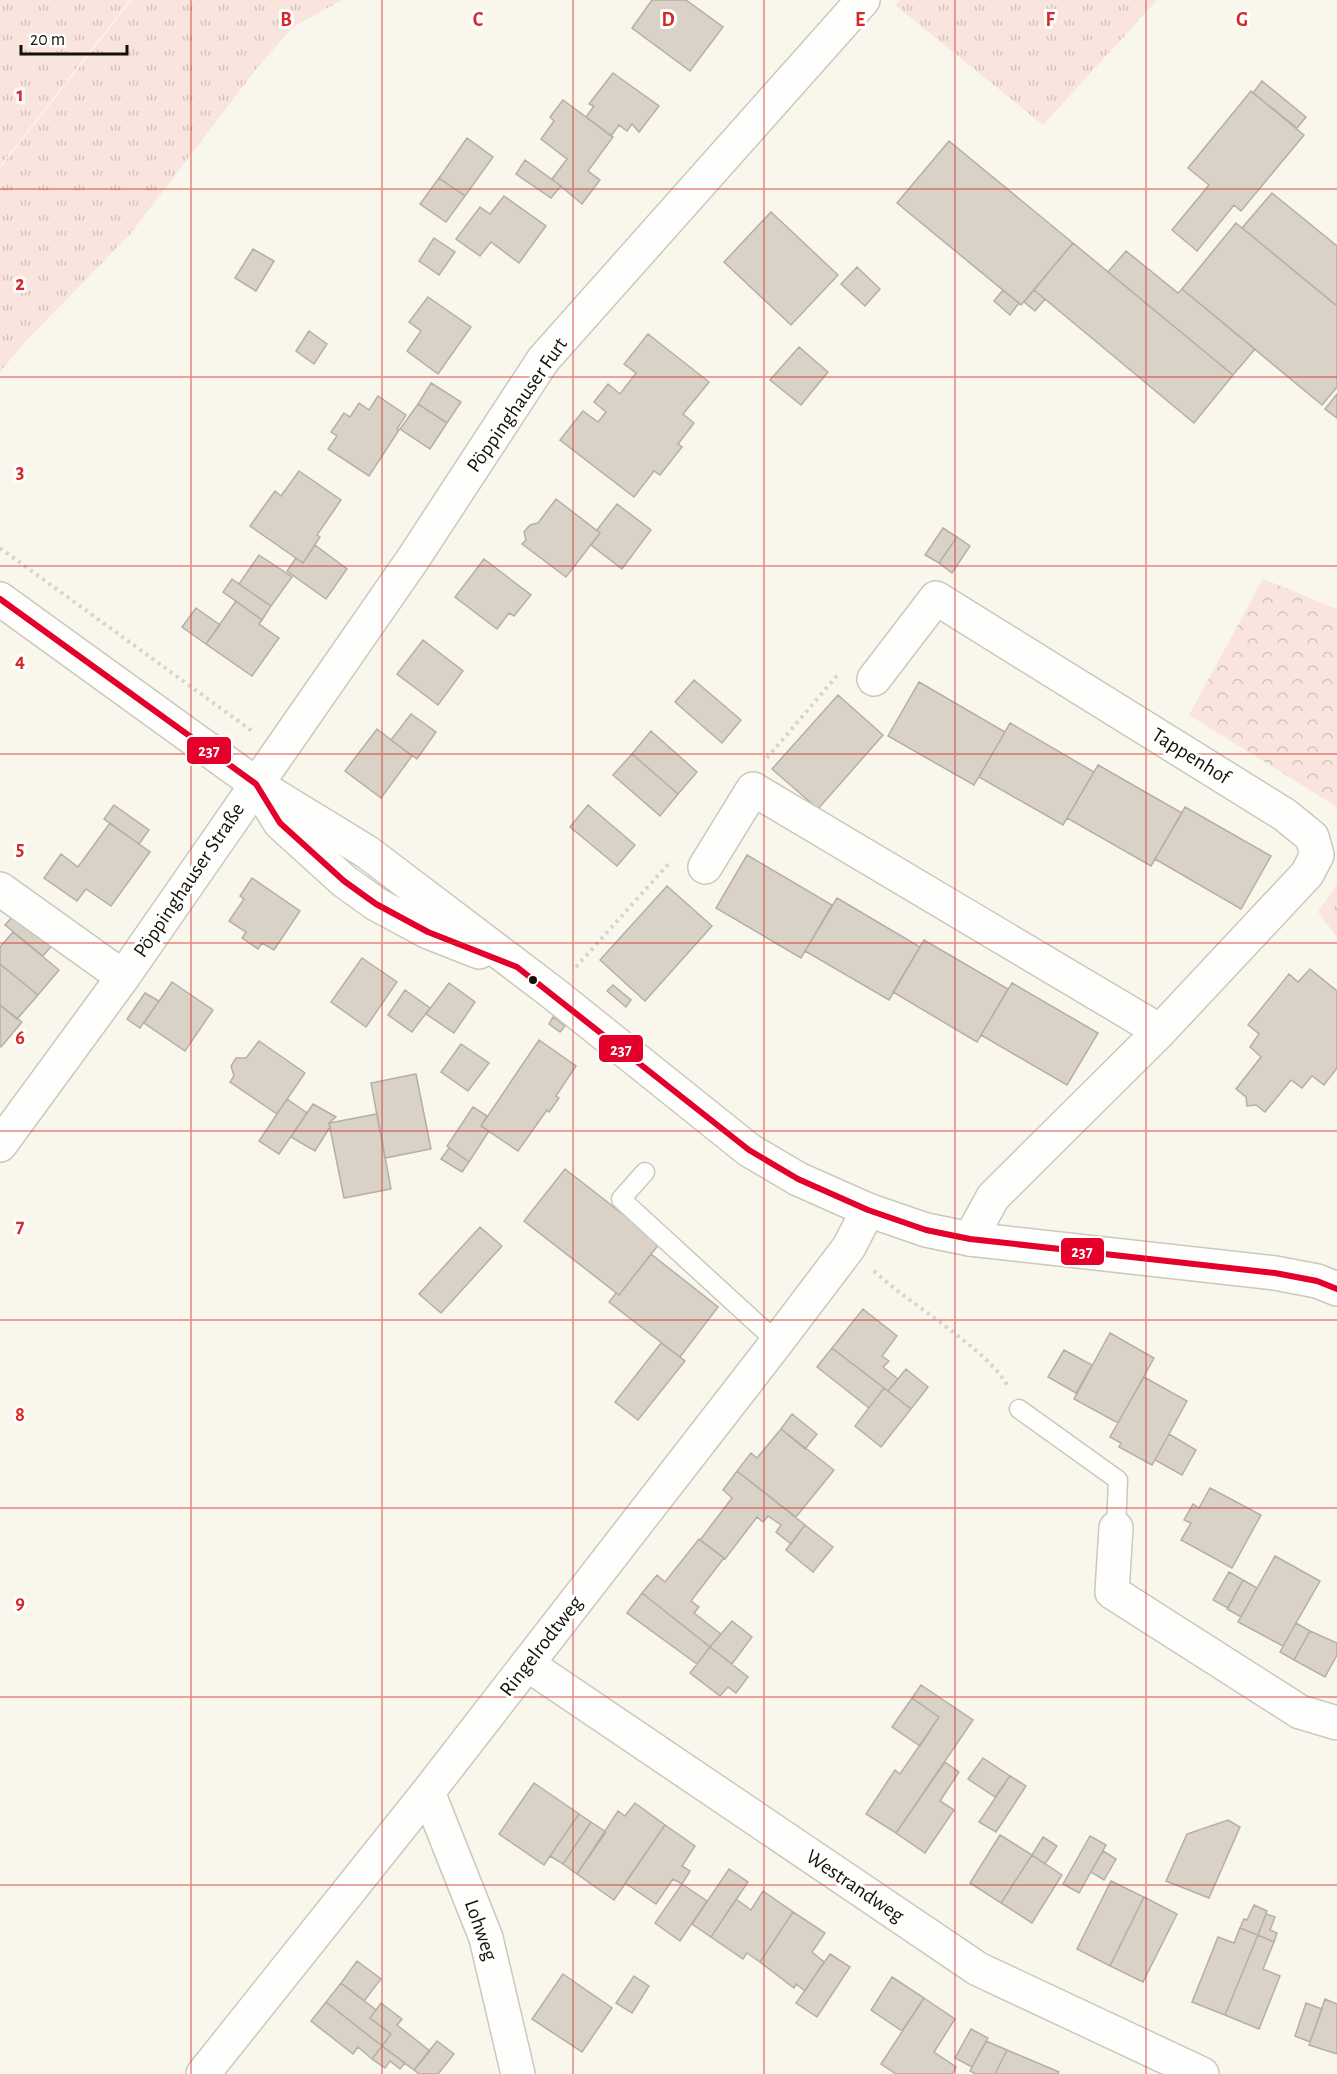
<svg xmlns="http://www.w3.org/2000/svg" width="1337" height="2074" font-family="'Alegreya Sans',sans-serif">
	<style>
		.grass { fill: url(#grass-tufts) }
		.forest { fill: url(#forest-crowns) }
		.building { fill: #dad1c7; stroke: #b5afa7; stroke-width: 1.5 }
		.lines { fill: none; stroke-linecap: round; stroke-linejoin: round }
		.service-casing { stroke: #cbc8bd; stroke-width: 21 }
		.minor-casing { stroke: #cbc8bd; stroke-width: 36 }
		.secondary-casing { stroke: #cbc8bd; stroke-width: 36 }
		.path { stroke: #d4d4d1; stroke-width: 4; stroke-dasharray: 3 4.5; stroke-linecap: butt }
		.service { stroke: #fefefc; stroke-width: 18 }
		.minor { stroke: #fefefc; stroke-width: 33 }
		.secondary { stroke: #fefefc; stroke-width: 33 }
		.bus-1-casing { stroke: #fff; stroke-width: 10 }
		.bus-1 { stroke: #e4002b; stroke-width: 6 }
		.grid { fill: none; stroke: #d62828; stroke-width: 1.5; stroke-opacity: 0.55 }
		.bus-dot { fill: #141107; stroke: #fff; stroke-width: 2 }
		.labels { text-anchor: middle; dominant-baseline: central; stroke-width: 6; stroke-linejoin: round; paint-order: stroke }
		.street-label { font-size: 21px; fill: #141107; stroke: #fff }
		.grid-label { font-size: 20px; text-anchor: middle; font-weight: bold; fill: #d62828; stroke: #fff; stroke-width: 6; stroke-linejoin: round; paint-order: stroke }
		.line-badge { stroke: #fff; stroke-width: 2 }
		.badge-label { font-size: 16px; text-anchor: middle; font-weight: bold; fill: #fff }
	</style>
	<defs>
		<pattern id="grass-tufts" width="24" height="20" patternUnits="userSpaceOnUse" patternTransform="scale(1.5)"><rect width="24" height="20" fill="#f9e5dd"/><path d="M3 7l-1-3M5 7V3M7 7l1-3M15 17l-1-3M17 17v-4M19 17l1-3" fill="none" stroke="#d5c3bc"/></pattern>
		<pattern id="forest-crowns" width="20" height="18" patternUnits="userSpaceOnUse" patternTransform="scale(1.5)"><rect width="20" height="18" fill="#f9e5dd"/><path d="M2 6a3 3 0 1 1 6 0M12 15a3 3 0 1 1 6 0" fill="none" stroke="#d5c3bc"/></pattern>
	</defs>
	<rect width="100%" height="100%" fill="#f9f6ec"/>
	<path class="grass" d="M0 0H130L0 166Z
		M132 0H342L293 27 257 68 131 233 26 341 0 372V168Z
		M901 0H1157L1043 125 895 5Z
		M1337 884V937L1318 912Z"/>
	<path class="forest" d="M1263 579 1337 609V807L1189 715Z"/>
	<path class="building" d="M652 0H686L723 27 690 71 632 28Z
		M613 73 659 106 639 132 632 124 627 131 619 125 611 136 586 117 594 106 589 104Z
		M1262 81 1306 117 1297 128 1253 93Z
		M1251 91 1304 135 1241 211 1234 205 1197 251 1172 230 1209 185 1188 168Z
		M563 100 613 137 588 171 600 180 582 204 552 179 567 159 541 139 554 121 550 117Z
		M467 138 493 157 465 196 439 178Z
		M949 141 1073 243 1021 305 897 203Z
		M525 160 561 186 551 198 516 174Z
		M439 178 465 196 446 222 420 204Z
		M1272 193 1337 246V306L1242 228Z
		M504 196 546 226 519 263 491 242 480 256 456 239 480 207 490 214Z
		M771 212 838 275 791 325 724 262Z
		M1236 223 1337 306V387L1322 405 1182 289Z
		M434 238 455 252 439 275 419 261Z
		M1073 243 1233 375 1194 423 1034 290Z
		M253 249 274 261 256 291 235 278Z
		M1126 251 1178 293 1182 289 1255 349 1233 375 1108 272Z
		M857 267 880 289 865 306 841 284Z
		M1003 290 1019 303 1010 315 994 301Z
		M1034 290 1045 299 1035 311 1024 302Z
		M428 297 471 327 438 374 407 351 421 331 409 322Z
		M309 331 327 344 314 364 296 351Z
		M648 334 709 382 683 414 694 423 678 444 682 447 660 475 654 471 634 497 560 440 583 411 598 422 606 412 594 402 608 384 620 394 636 373 624 364Z
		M799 347 828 372 801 405 770 380Z
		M431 383 461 402 447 423 418 404Z
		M1337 394V418L1325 409Z
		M378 396 406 415 397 429 399 430 369 476 328 449 337 436 331 432 344 413 350 417 359 403 369 410Z
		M418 404 447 423 430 449 400 429Z
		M299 471 341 500 317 535 320 537 303 563 250 526 275 491 281 496Z
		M556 499 600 533 566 577 522 544 526 540 524 532 530 525 538 523Z
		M617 504 651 530 622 569 591 545 600 533 597 530Z
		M943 528 957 537 939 563 925 555Z
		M957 537 970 546 952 573 939 563Z
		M315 545 347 569 326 599 287 571 296 558 303 563Z
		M259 555 292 577 271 606 239 584Z
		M484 559 531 595 514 616 509 613 497 629 455 597Z
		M232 579 271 606 262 620 223 592Z
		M236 601 262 620 259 624 279 638 252 676 206 644Z
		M196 608 220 625 206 644 182 627Z
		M423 640 463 671 438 705 397 674Z
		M694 680 741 720 722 743 675 702Z
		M919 682 1005 732 974 785 888 736Z
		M838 695 883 735 818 809 772 769Z
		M411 714 436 732 417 759 391 740Z
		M1010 723 1094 772 1063 825 979 777Z
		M377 729 412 756 381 798 345 771Z
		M651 731 697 772 678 794 632 754Z
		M632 754 678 794 660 816 613 775Z
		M1098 765 1182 813 1151 866 1067 818Z
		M114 805 149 830 139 844 104 819Z
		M588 805 635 845 617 866 570 827Z
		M1185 807 1271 856 1241 909 1155 859Z
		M110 823 150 852 111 906 86 889 77 901 44 878 61 854 78 867Z
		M747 855 832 905 801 958 716 908Z
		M252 878 300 911 274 950 262 943 258 949 242 938 246 932 229 921 244 899 240 896Z
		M667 886 712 926 645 1001 600 960Z
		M837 898 920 947 889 1000 805 951Z
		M15 914 53 944 43 956 5 925Z
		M13 932 59 970 38 995 0 964V947Z
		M924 940 1008 989 977 1042 893 992Z
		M362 958 397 982 366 1027 331 1002Z
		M0 964 38 995 17 1019 0 1005Z
		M1310 969 1337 991V1068L1324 1085 1312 1076 1302 1088 1291 1080 1265 1112 1256 1105 1247 1106 1246 1097 1236 1089 1261 1057 1250 1047 1259 1034 1248 1025 1289 974 1298 982Z
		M172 982 213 1010 185 1051 144 1023Z
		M449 983 475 1002 454 1033 426 1014Z
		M1012 983 1098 1033 1067 1085 981 1035Z
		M613 985 631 1000 626 1007 607 991Z
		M405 990 430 1008 412 1032 388 1015Z
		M145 993 159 1001 140 1028 127 1019Z
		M0 1005 22 1022 1 1047 0 1046Z
		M553 1017 565 1026 560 1032 549 1024Z
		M539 1040 576 1066 556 1096 559 1098 549 1112 547 1110 518 1151 481 1126Z
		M259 1041 305 1073 277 1114 230 1082 234 1076 231 1066 236 1058H246Z
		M461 1044 489 1063 468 1091 441 1072Z
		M416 1074 431 1149 385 1158 371 1083Z
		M287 1099 307 1113 279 1154 259 1141Z
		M313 1104 336 1117 329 1123 330 1127 315 1151 291 1137Z
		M473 1107 487 1116 481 1126 489 1131 469 1162 447 1146Z
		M377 1114 391 1189 344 1198 329 1123Z
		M449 1148 469 1162 462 1172 441 1159Z
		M565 1169 660 1243 619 1295 524 1221Z
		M480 1227 502 1246 441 1313 419 1294Z
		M651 1254 718 1307 680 1357 609 1302 616 1293 619 1295Z
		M863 1309 897 1336 882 1356 889 1361 883 1367 898 1379 888 1391 832 1348Z
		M1110 1333 1154 1358 1118 1423 1074 1399Z
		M661 1343 685 1361 638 1420 615 1402Z
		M832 1348 884 1388 869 1408 817 1367Z
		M1064 1350 1092 1365 1076 1393 1048 1377Z
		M906 1369 928 1387 911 1409 888 1391Z
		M1144 1377 1187 1401 1152 1465 1119 1447 1121 1443 1110 1437Z
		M884 1388 911 1409 881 1447 855 1426Z
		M792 1414 817 1434 805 1449 781 1429Z
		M781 1429 834 1470 796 1517 737 1471 751 1453 757 1458Z
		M1169 1434 1196 1450 1182 1475 1155 1460Z
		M737 1471 805 1525 791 1544 776 1532 781 1525 768 1516 763 1522 757 1517 725 1559 700 1540 732 1498 723 1490Z
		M1210 1488 1261 1515 1232 1568 1181 1540 1191 1523 1184 1520 1193 1504 1199 1508Z
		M805 1525 833 1547 813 1572 786 1550Z
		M699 1539 724 1558 691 1601 699 1607 694 1613 721 1634 710 1647 642 1593 657 1575 665 1582Z
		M1275 1556 1320 1581 1283 1646 1238 1622Z
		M1229 1572 1243 1580 1228 1608 1213 1600Z
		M1243 1580 1257 1588 1241 1617 1227 1609Z
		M642 1593 710 1647 697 1664 627 1613Z
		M732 1621 752 1637 732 1664 710 1647Z
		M1296 1623 1310 1631 1294 1660 1280 1652Z
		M1310 1631 1337 1643V1655L1325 1677 1294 1660Z
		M710 1647 748 1677 736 1693 728 1687 720 1696 690 1673Z
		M921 1685 973 1720 896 1833 866 1814 895 1770 900 1774 939 1717 912 1698Z
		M912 1698 939 1717 920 1746 892 1727Z
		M983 1758 1010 1776 995 1797 968 1779Z
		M945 1762 959 1772 940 1801 954 1810 925 1853 896 1833Z
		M1010 1776 1026 1786 996 1832 979 1822Z
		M534 1783 579 1814 544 1865 499 1834Z
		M635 1803 665 1825 614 1900 577 1874 618 1811 625 1816Z
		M579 1814 591 1822 563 1864 550 1856Z
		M1228 1820 1240 1827 1209 1898 1166 1881 1187 1834Z
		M591 1822 606 1832 577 1874 563 1864Z
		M665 1825 695 1846 682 1866 690 1871 682 1884 673 1879 656 1904 625 1883Z
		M1000 1835 1032 1855 1001 1903 970 1883Z
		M1090 1836 1106 1845 1079 1893 1063 1884Z
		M1043 1837 1057 1846 1045 1864 1032 1855Z
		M1103 1851 1116 1859 1104 1880 1091 1872Z
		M1032 1855 1062 1875 1032 1923 1001 1903Z
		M729 1869 748 1882 711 1937 692 1924Z
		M1111 1881 1144 1897 1110 1966 1077 1949Z
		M682 1884 707 1901 680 1941 655 1923Z
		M763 1891 793 1912 760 1962 747 1953 743 1959 711 1937 736 1899 751 1910Z
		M1144 1897 1177 1914 1143 1982 1110 1966Z
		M1254 1905 1267 1911 1258 1935 1240 1928 1244 1919 1247 1920Z
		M793 1912 825 1933 812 1952 824 1962 805 1991 796 1984 794 1988 760 1962Z
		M1266 1914 1275 1917 1270 1930 1277 1933 1274 1942 1258 1935Z
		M1240 1928 1258 1935 1225 2015 1192 2002 1218 1937 1234 1943Z
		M1258 1935 1274 1942 1263 1969 1280 1976 1259 2029 1225 2015Z
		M830 1954 850 1967 817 2017 796 2003Z
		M357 1961 381 1979 364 2001 341 1983Z
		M563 1974 612 2008 582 2052 532 2019Z
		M634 1976 649 1986 632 2013 616 2003Z
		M892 1977 924 1998 902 2031 871 2010Z
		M341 1983 376 2010 370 2018 391 2034 382 2046 326 2002Z
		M924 1998 955 2019 934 2052 956 2067 952 2074H896L881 2064Z
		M1325 1999 1337 2004V2054L1309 2045Z
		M326 2002 382 2046 372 2059 358 2047 353 2054 311 2021Z
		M381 2003 402 2019 397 2025 430 2051 414 2070 382 2046 391 2034 370 2018Z
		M1306 2003 1322 2009 1310 2042 1295 2036Z
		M971 2029 988 2038 972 2067 955 2058Z
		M437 2041 454 2054 438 2074H419L414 2070Z
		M986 2041 1007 2050 995 2074H976L970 2071Z
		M382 2046 405 2063 400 2069 390 2061 385 2068 372 2059Z
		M1007 2050 1059 2072 1058 2074H995Z"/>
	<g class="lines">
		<defs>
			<path id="service" d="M645 1172 621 1199 777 1342
				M1019 1409 1118 1480 1116 1528"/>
			<path id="minor" d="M874 679 936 598 1285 815 1312 837 1317 855 1307 874 1160 1031 993 1197 970 1239
				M705 867 753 789 1160 1031
				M0 889 123 977
				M0 1145 123 977 413 559 543 360 863 0
				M1116 1528 1112 1592 1300 1712 1337 1723
				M527 1664 978 1969 1202 2074
				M428 1792 486 1938 518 2074
				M203 2074 428 1792 777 1342 849 1247 868 1210"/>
			<path id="secondary" d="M0 599 256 784 367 852 553 993 749 1150 798 1179 868 1210 926 1230 970 1239 1275 1273 1317 1281 1337 1289
				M260 790 280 823 344 881 376 904 428 932 479 952"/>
		</defs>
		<use href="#service" class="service-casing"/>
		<use href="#minor" class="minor-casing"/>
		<use href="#secondary" class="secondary-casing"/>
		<path class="path" d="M0 548 252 731
			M767 758 840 672
			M576 967 671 861
			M874 1271C906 1302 991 1351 1008 1387"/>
		<use href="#service" class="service"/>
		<use href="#minor" class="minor"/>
		<use href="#secondary" class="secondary"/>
		<defs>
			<path id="bus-1" d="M0 599 256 784 280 823 344 881 376 904 428 932 517 967 749 1150 798 1179 868 1210 926 1230 970 1239 1275 1273 1317 1281 1337 1289"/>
		</defs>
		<use href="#bus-1" class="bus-1-casing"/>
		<use href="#bus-1" class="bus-1"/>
	</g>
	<path class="grid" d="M191 0V2074M382 0V2074M573 0V2074M764 0V2074M955 0V2074M1146 0V2074M0 189H1337M0 377H1337M0 566H1337M0 754H1337M0 943H1337M0 1131H1337M0 1320H1337M0 1508H1337M0 1697H1337M0 1885H1337"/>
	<circle class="bus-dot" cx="533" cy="980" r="5"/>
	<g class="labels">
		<g class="street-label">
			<text transform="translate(517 405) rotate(-55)">Pöppinghauser Furt</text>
			<text transform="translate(1191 756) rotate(32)">Tappenhof</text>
			<text transform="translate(189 880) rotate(-56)">Pöppinghauser Straße</text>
			<text transform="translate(541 1646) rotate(-52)">Ringelrodtweg</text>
			<text transform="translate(855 1886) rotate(34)">Westrandweg</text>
			<text transform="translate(481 1930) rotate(71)">Lohweg</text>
		</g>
	</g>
	<g class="grid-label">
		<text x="286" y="26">B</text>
		<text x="478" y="26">C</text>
		<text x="668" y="26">D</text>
		<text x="860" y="26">E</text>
		<text x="1050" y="26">F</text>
		<text x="1242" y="26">G</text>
		<text x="20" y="101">1</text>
		<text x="20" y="290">2</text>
		<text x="20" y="478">3</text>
		<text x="20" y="667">4</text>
		<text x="20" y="855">5</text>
		<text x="20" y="1044">6</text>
		<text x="20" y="1232">7</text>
		<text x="20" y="1421">8</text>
		<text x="20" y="1609">9</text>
	</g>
	<g class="line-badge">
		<rect x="186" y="736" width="46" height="29" rx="6" fill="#e4002b"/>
		<rect x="598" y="1034" width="46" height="29" rx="6" fill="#e4002b"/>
		<rect x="1060" y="1237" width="45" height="29" rx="6" fill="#e4002b"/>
	</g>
	<g class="badge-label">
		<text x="209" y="756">237</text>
		<text x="621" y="1055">237</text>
		<text x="1082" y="1257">237</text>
	</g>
	<path d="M21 45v9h106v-9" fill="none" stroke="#141107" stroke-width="3"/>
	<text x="30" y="45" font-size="18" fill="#141107" stroke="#ffffff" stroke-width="4.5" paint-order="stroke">20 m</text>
</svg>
